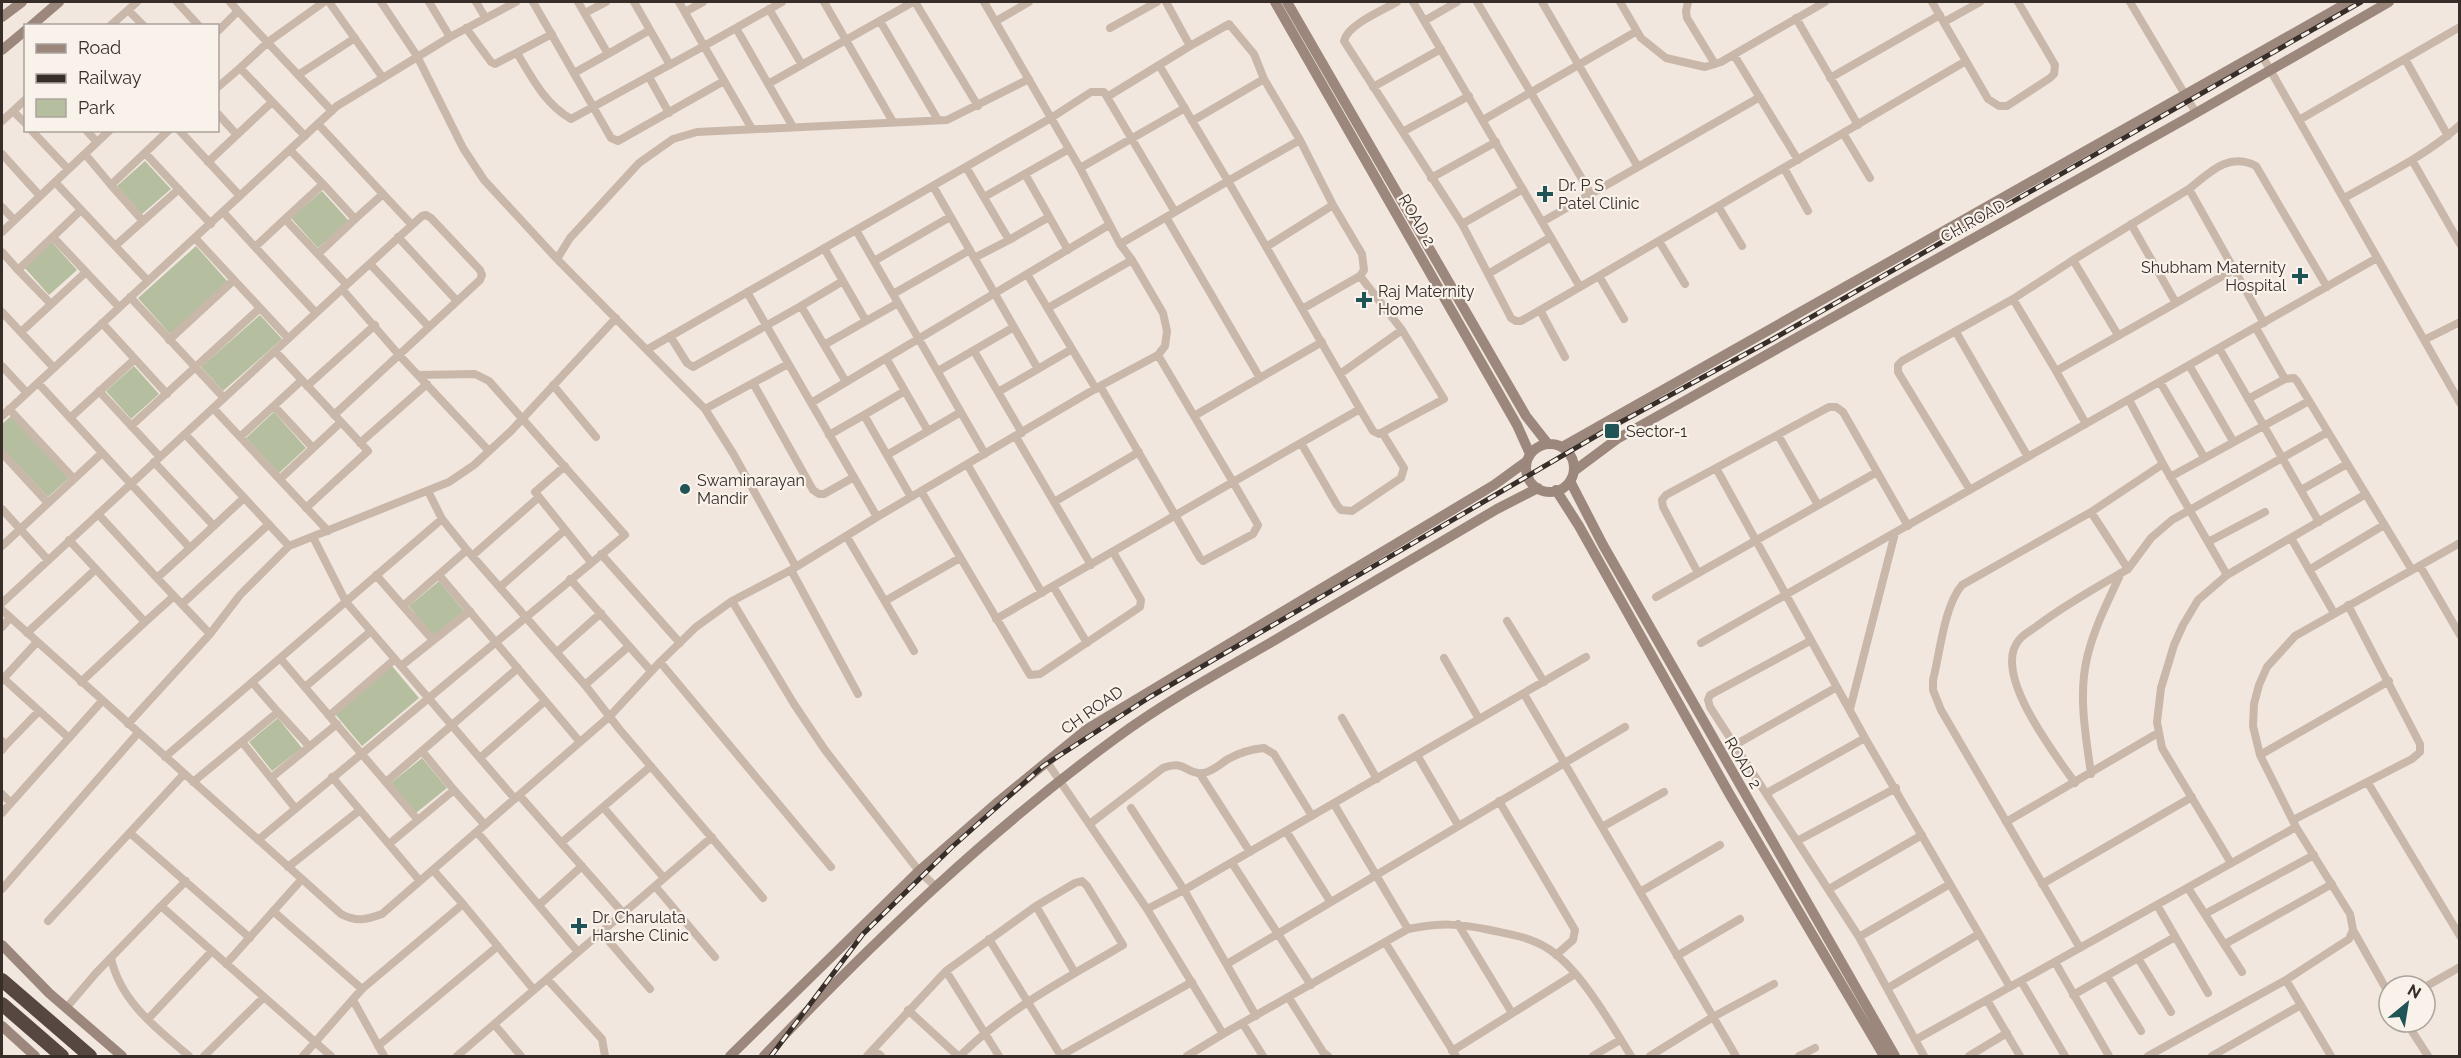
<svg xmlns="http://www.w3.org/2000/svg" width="2461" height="1058" font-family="Raleway,sans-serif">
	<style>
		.green { fill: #b5bf9f }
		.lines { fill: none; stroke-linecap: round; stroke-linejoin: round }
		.street { stroke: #c9b7aa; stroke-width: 8 }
		.secondary { stroke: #9c877c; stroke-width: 10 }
		.highway { stroke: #574741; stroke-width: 14 }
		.rail-casing { stroke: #372d29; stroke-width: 5 }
		.rail { stroke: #f9f2ea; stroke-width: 3; stroke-dasharray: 9; stroke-linecap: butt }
		.poi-dot { fill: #215456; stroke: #f9f2ea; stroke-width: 2 }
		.labels { text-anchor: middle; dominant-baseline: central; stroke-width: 4.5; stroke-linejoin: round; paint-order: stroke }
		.poi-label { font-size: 16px; fill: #372d29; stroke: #f9f2ea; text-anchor: start }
		.street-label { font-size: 16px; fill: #372d29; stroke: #f9f2ea }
	</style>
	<rect width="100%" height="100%" fill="#f1e7de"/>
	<path class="green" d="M145 161 171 189 142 214 117 186Z
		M322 191 349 221 318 248 291 218Z
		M52 242 77 270 49 295 24 267Z
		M196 246 228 282 170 334 138 298Z
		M260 315 282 339 223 391 201 367Z
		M134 366 159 394 131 419 106 391Z
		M274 412 306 448 279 473 246 438Z
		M11 416 69 478 48 497 2 448V424Z
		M439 581 464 611 433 636 409 606Z
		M392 666 419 698 362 746 335 714Z
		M278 718 302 748 272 771 249 742Z
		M422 758 447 788 416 813 391 783Z"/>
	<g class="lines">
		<path class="street" d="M177 2 199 26
			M230 2 238 11
			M329 2 383 78
			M381 2 417 56 463 148 484 180 557 259 705 409 734 455 796 567
			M476 2 485 17
			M533 2 611 138 618 141 724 81
			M634 2 670 65
			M679 2 704 46 736 28 793 127
			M824 2 893 122
			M915 2 978 106
			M1397 2C1383 10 1347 25 1344 41L1462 224 1511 318 1516 321H1521L1580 287 1413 2
			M1477 2 1591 194
			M1542 2 1638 167
			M1620 2 1641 38 1666 58 1705 67 1721 62 1825 2
			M1688 2 1686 11 1687 18 1715 64
			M1932 2 1988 99 1999 106H2007L2050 78 2054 74 2055 65 2018 2
			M2130 2 2196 113
			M769 9 802 65
			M128 10 144 26
			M685 12 703 2
			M585 13 606 2
			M1796 18 1858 125
			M880 21 938 120
			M996 21 1029 2
			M1424 21 1457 2
			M1944 22 1980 2
			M110 26 137 2
			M466 28 491 62 495 64 552 34
			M736 28 782 2
			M1110 28 1157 2
			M218 31 238 11 332 111
			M450 37 516 2
			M2260 52 2460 403
			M517 53C532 78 545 104 571 119L704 46 752 129
			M608 54 650 30
			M1734 55 1798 160
			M2405 59 2448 136
			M574 73 608 54 578 2
			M298 75 355 38
			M649 77 669 113
			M1830 78 1940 15
			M768 84 913 2
			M218 87 240 68
			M1373 87 1441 49
			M1107 97 1190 46 1166 2
			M13 111 26 124
			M218 114 237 135
			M1483 120 1637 31
			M2299 120 2460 27
			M2 121 26 99
			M1192 121 1264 79
			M318 124 383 194 355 219 323 184
			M31 130 68 169
			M86 130 97 142
			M179 130 240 196
			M1404 131 1469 96
			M1843 133 1870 178
			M305 136 240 68 268 42 324 2
			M1300 140 1228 181 1360 409
			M290 150 323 184 285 219 346 284
			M145 153 211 224
			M2 154 40 196
			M85 154 111 185 169 130
			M2412 160 2460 244
			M208 162 272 102
			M966 167 1009 240 974 258
			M1080 168 1185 108
			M1784 168 1808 211
			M1025 174 1068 250
			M1431 178 1496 142
			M55 182 148 281
			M111 185 143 221 179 189
			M933 186 1038 369 1072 349
			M383 194 412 225
			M984 197 1069 149
			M2344 198C2383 176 2426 156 2460 125
			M1718 206 1742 246
			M2 207 14 220
			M223 212 255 247 285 219
			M1166 217 1260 378
			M1542 222 1760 97
			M1462 224 1523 189
			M2131 224 2176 303 2233 270
			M2 232 110 130
			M53 237 119 307
			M398 237 457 301
			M195 238 288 338
			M1009 240 1049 217
			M1659 241 1685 284
			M1120 244 1228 181 1159 65
			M115 246 143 221
			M255 247 316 313 342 289
			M1266 247 1333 205
			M2 252 18 270 81 210
			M318 254 355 219
			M557 259 570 238 639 163 673 139 697 132 947 120 1029 79
			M2073 260 2189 189
			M874 261 950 217
			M370 264 429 327
			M18 270 51 304
			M1027 274 1109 225
			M1488 274 1551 237
			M1599 276 1624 319
			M1580 287 1966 61
			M747 292 877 517
			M893 294 970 250
			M130 297 224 398 316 313
			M2013 299 2056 371 2176 303
			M801 306 843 281 824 248
			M1048 308 1132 260
			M1302 309 1360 276
			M1540 310 1565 357
			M2 312 54 368
			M866 321 898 303
			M102 323 167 394
			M2264 323 2189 189C2210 172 2228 152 2256 166L2327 287
			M21 332 86 272
			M1956 332 2028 457
			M670 336 687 363 693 367 801 306 846 382
			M169 340 234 280
			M2424 340 2460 322
			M824 345 866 321 843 281
			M2219 348 2319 522
			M648 349 856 230
			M275 351 368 451 306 508
			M974 351 1022 433
			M1158 355 1233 482 1360 409 1373 431 1379 434 1444 399 1402 330 1360 276 1364 270 1362 254 1333 205 1300 140 1264 79 1254 54 1229 24 1190 46
			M2189 365 2233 441
			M2 366 27 393
			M938 371 1014 327
			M2056 371 2086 424
			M1340 374 1402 330
			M2285 379 2294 378 2297 381 2412 570
			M2160 382 2204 457
			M38 383 190 548 157 578 210 634
			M753 383 813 490 819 494H824L854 477
			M553 385 596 437
			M307 386 375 325
			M99 391 160 457
			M905 391 928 431
			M998 392 1038 369
			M2248 399 2285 379 2256 328
			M811 403 1027 274 1096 389
			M274 406 313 448
			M213 408 328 531
			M9 409 74 479
			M705 409 788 364
			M334 415C383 370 431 325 480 280L482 275 480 270 431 218 426 215 422 216 342 289 399 355 489 451
			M864 415 905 391 886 358
			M2 416 337 106 450 37 429 2
			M1194 416 1322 342
			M70 418 135 359
			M131 426 260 308
			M185 434 289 546
			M829 435 864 415 911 497
			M1778 435 1818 505
			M240 437 302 380
			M1016 437 1091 565
			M360 443 427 384
			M1301 443 1337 505 1341 510 1352 511 1401 478 1404 468 1383 434
			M2 453 48 503
			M985 454 856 230 1051 118 1091 92H1104L1107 97 1175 212
			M887 455 961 412
			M154 462 214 526
			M967 464 1042 593
			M2163 464 2227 575
			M1716 468 1865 738 2010 987
			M2170 477 2309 401
			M280 479 341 422
			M1970 490 1898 372V365L1902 361 2013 299 2073 260 2118 335
			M2301 490 2347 464
			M428 491 442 519 467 550 585 685 620 730 763 898
			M921 491 1030 675 1040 674 1140 607 1141 600 1113 552
			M539 497 535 492 565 466
			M1054 502 1139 452
			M2 509 48 560
			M98 514 157 578
			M313 537 346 602 515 799
			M847 537 914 651
			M2291 538 2334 613
			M69 540 145 622 174 596
			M2208 542 2265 512
			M2 546 102 453
			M190 548 244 498
			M601 554 680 643
			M472 556 539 497 591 562
			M2420 566 2460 635
			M2128 569 2151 538 2172 520 2328 432
			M791 570 858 694
			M2309 570 2384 525
			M1698 573 1663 507 1662 500 1666 495 1829 407H1836L1843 412 1908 526
			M376 575 403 606 467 550
			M439 575 580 742
			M570 579 651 671
			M1053 586 1087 643
			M500 587 565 530
			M1656 597 1877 472
			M732 601 791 570 877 517 1100 386 1158 355 1165 346 1167 331 1163 313 1132 260 1120 244 1080 168 984 2
			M885 601 960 558
			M2 603 224 398
			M182 604 269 524
			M403 606 433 640
			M2 610 341 914C356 922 366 920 382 914L610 716 660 662 696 627 732 601 794 704 825 750 919 871 936 887
			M996 619C1075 574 1154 528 1233 482L1258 525 1253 534 1203 561 1200 558 1100 386
			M1507 621 1544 682
			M2 627 10 618
			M27 633 96 569
			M1810 641 1710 695 1708 700 1710 707 1859 937 1924 1056
			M1701 643 2377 258
			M557 652 601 613
			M280 658 418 820
			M1444 658 1479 719
			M660 662 831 867
			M401 666 470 611
			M3 678 69 738
			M2 680 37 642
			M81 682 145 622
			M585 685 629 646
			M305 687 371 631
			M1524 694 1736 1056
			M1850 709 1895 533
			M278 712 309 746
			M329 716 395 659
			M1342 718 1377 779
			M128 724 210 634 240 595 289 546 449 482 474 465 511 431 616 318
			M2 741 6 745 2 750
			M242 742 295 808
			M6 745 39 711
			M1735 745 1837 687
			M422 751 454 790
			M1417 755 1458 825
			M2260 755 2389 681
			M165 757 442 519
			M480 758 545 701
			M1047 762 1147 909 1223 1034 1187 1056
			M1200 774 1250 852
			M2091 774C2086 737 2078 696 2087 658 2094 628 2108 601 2121 573
			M332 777 420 881
			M271 778 337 724
			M193 782 278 712 252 682
			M386 782 518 668
			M2075 783C2055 754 1991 673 2019 640 2023 634 2032 630 2037 626 2066 604 2097 587 2128 569L2091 512
			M2368 783 2460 936
			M1767 793 1865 738
			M2 794 11 803
			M519 795 623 913
			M1499 801 1575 930 1573 940 1556 955
			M1334 804 1408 929
			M603 807 664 878
			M1131 808 1184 890 1256 1016
			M2 813 102 701
			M2293 820 2412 759 2420 752V744L2348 605
			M2006 822 2158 733
			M1091 823 1163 768C1186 759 1186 775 1203 773 1212 772 1220 764 1228 759 1239 753 1251 749 1264 748L1274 754 1312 816
			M1602 827 1664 792
			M1286 831 1330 901
			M477 832 578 952
			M130 833 250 938
			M258 840 625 535 489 381 475 374 418 375
			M1797 841 1896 788
			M561 843 651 766
			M389 844 454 790 485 825
			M1232 863 1311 985
			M2231 863 2162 748 2157 722 2161 688 2174 645 2183 625 2198 600 2227 575 2366 494
			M288 867 360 810
			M433 870 463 904
			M2042 884 2192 797
			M655 886 715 957
			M2188 888 2242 972
			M2 889 138 733
			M1829 889 1922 835
			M1640 892 1720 845
			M539 905 582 866
			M2157 905 2208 993
			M161 906 186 881
			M1036 906 1075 973
			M1147 909 1184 890 1586 657
			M273 911 362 989
			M2205 914 2314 855
			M48 921 184 774
			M1458 924 1512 1013
			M2353 930 2389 994
			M601 932 650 989
			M1859 937 1950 884
			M989 939 1061 1056
			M1385 942 1456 1056
			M2225 944 2332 884
			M2080 948 1941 710 1933 690V680C1940 653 1944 606 1962 585L2091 512 2163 464 2129 400
			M1677 956 1740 919
			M111 958C120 1001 157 1029 189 1056
			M2138 958 2171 1012
			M2055 962 2109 1056
			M226 964 302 879
			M1227 964 1625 727
			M946 971 999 1056
			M2107 976 2141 1031
			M547 979 602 1039 605 1056
			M2286 980 2331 1056
			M2021 981 2065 1056
			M2425 987 2460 967
			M1888 988 1979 934
			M2073 995 2175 937
			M1289 998 1323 1052 1328 1056
			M353 1000 384 1056
			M1987 1000 2020 1056
			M67 1007 96 973 161 906 331 1056
			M908 1010 958 1056
			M148 1019 212 951
			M2406 1022 2428 1056
			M494 1024 521 1056
			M1243 1024 1263 1056
			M1223 1034 1408 929C1441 923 1457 923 1490 930 1509 934 1530 937 1547 948 1579 967 1611 1024 1631 1056
			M1915 1040 2296 827
			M378 1046 498 946
			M874 1050 881 1056
			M1452 1051 1575 974
			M204 1056 264 997
			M303 1056 362 989 463 904 534 990
			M457 1056 712 837
			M867 1056 946 971 1036 906 1075 883 1082 881 1087 886 1123 945C1066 979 1007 1009 960 1056
			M1060 1056 1192 982
			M1593 1056 1620 1040
			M1650 1056 1713 1017 1774 984
			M1799 1056 1815 1048
			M1969 1056 2007 1033
			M2148 1056 2286 980 2349 939 2353 930 2350 914 2296 827 2260 755 2253 726 2254 704 2259 685 2267 667 2295 636 2460 543
			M2212 1056 2301 1005"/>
		<path class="secondary" d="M1275 2 1517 425 1530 454
			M1287 2 1526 416 1548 444
			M2 17 22 2
			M31 26 59 2
			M2 50 26 30
			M1526 468a24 24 0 1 1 48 0a24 24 0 1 1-48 0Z
			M1562 447 2349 2
			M1574 471 1617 439 2196 113 2389 2
			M1570 481 1603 545 1895 1056
			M1556 490 1579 526 1730 795 1884 1056
			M2 945 49 993 122 1056
			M2 1026 35 1056
			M730 1056 919 871 999 801 1087 729 1494 485 1527 461
			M764 1056C873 942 989 831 1116 738 1165 702 1218 673 1270 643 1345 598 1421 554 1497 509L1538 488"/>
		<path class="highway" d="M2 980 90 1056
			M2 1004 62 1056"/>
		<defs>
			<path id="rail" d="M771 1056 863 934 952 847 1043 766 1150 697 1608 429 1773 339 2361 2"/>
		</defs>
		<use href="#rail" class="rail-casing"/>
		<use href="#rail" class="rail"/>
	</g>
	<g class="poi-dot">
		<path d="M1542 185h6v6h6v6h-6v6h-6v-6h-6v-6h6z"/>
		<path d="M2297 267h6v6h6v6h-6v6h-6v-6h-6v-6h6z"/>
		<path d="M1361 291h6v6h6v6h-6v6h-6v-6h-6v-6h6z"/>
		<rect x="1604" y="423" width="16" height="16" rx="3"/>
		<circle cx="685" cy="489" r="6"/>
		<path d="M576 917h6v6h6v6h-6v6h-6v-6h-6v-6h6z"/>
	</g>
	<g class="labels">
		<g class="poi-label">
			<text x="1558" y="185">Dr. P S<tspan x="1558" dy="18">Patel Clinic</tspan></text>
			<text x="2286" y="267" text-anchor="end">Shubham Maternity<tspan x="2286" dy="18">Hospital</tspan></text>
			<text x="1378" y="291">Raj Maternity<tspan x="1378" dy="18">Home</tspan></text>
			<text x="1626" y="431">Sector-1</text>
			<text x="697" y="480">Swaminarayan<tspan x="697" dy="18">Mandir</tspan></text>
			<text x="592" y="917">Dr. Charulata<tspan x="592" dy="18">Harshe Clinic</tspan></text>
		</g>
		<g class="street-label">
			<text transform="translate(1417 220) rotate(60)">ROAD 2</text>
			<text transform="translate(1973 221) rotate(-29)">CH ROAD</text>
			<text transform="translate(1092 710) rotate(-35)">CH ROAD</text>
			<text transform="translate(1743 763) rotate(60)">ROAD 2</text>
		</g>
	</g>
	<rect width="2461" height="1058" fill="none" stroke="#372d29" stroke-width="6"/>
	<rect x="24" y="24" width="195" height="108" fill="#f9f2ea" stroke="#aba39d" stroke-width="1.5"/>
	<rect x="36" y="44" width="30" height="9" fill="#9c877c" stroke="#aba39d" stroke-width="1.5"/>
	<text x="78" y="54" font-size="18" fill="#372d29">Road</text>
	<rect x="36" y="74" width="30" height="9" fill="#372d29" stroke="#aba39d" stroke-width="1.5"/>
	<text x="78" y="84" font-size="18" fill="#372d29">Railway</text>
	<rect x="36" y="99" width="30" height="18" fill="#b5bf9f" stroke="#aba39d" stroke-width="1.5"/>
	<text x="78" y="114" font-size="18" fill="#372d29">Park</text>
	<g transform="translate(2407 1004) rotate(30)"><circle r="28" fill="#f9f2ea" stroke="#aba39d" stroke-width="1.5"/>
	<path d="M0-4.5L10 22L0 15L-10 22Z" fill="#215456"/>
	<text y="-9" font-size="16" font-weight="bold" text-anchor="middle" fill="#372d29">N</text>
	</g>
</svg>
